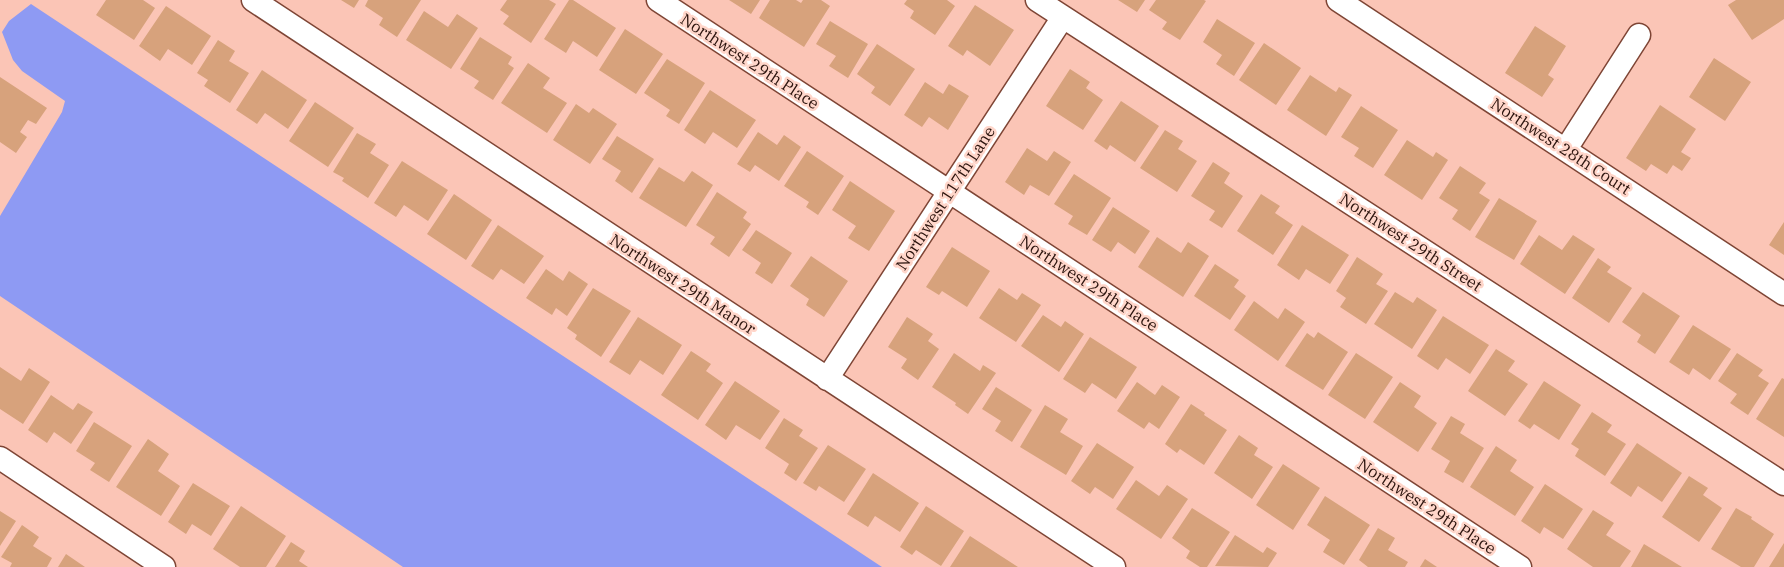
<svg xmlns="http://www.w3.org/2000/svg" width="1784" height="567" font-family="'IBM Plex Serif',serif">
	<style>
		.water { fill: #8e9af3 }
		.building { fill: #d7a27c }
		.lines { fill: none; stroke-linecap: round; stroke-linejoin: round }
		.minor-casing { stroke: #7e4535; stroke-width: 25 }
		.minor { stroke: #fff; stroke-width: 22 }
		.labels { text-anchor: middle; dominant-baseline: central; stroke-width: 5; stroke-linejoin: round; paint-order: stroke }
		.street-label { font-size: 16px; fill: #2a120c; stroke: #ffd6ca }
	</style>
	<rect width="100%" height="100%" fill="#fbc5b6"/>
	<path class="water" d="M31 4 882 567H403L0 296V216L62 112 65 101 22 71 13 60 2 32 9 21Z"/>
	<path class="building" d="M106 0H143L155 8 134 40 96 15Z
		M341 0H359L354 8Z
		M368 0H421L397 37 379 25 383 18 365 6Z
		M507 0H549L556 4 531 43 503 24 509 16 500 10Z
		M569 0H573L616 28 597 57 573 41 566 53 544 39Z
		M729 0H760L751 14Z
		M770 0H796L801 3 803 0H821L830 6 804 47 759 18Z
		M907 0H947L955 6 935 35 910 18 914 11 904 4Z
		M1118 0H1145L1137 12Z
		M1156 0H1204L1206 1 1180 40 1162 29 1167 22 1149 10Z
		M1736 0H1784V19L1752 40 1728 5Z
		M975 5 1014 30 990 66 967 50 963 56 948 46Z
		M166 6 211 36 192 65 168 49 160 61 139 46Z
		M424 11 448 27 457 14 478 28 451 69 406 40Z
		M1217 19 1255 43 1234 76 1216 64 1222 55 1203 42Z
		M830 21 868 44 848 78 829 66 836 56 816 44Z
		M1535 26 1566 46 1548 75 1554 79 1542 97 1505 73Z
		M625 29 663 54 636 94 599 70Z
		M480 37 512 57 508 64 514 68 493 100 474 88 479 81 460 69Z
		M218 40 235 51 229 61 249 73 230 103 204 86 208 80 197 73Z
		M1264 43 1301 68 1276 105 1239 80Z
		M877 44 915 69 890 106 871 93 875 87 857 74Z
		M1714 58 1751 82 1725 121 1689 97Z
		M667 59 705 83 679 124 666 116 670 110 644 93Z
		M528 63 550 78 543 88 567 103 547 133 501 103Z
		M1070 69 1090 82 1086 88 1103 100 1083 130 1046 106Z
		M262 70 307 100 288 129 265 113 257 124 236 110Z
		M1310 75 1336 92 1339 87 1352 95 1326 136 1287 110Z
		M0 77 47 108 36 124 28 120 20 132 27 137 16 153 0 142Z
		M925 82 943 94 949 84 969 96 948 130 929 117 922 127 904 115Z
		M710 90 756 120 737 148 713 132 705 144 684 130Z
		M1121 101 1159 126 1135 162 1110 145 1107 150 1094 141Z
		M315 102 354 128 328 167 289 141Z
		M576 104 589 113 593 108 617 124 590 164 553 140Z
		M1660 105 1696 129 1681 152 1691 158 1682 171 1673 165 1667 174 1651 164 1646 171 1626 158Z
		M1361 106 1398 130 1373 168 1354 156 1359 148 1341 137Z
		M1165 130 1183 141 1178 149 1197 161 1177 192 1140 168Z
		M758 132 777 145 784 135 801 147 779 181 755 165 750 172 737 164Z
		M357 133 376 144 370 153 389 165 368 198 342 181 344 178 333 172Z
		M617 136 654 159 632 193 615 181 621 171 602 159Z
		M1407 140 1433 157 1436 152 1448 160 1422 200 1384 175Z
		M1027 148 1047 161 1054 151 1071 162 1049 196 1030 185 1024 195 1005 182Z
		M807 151 844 176 818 215 806 207 809 202 784 186Z
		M402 161 448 190 428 221 404 205 396 217 374 203Z
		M1213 162 1230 173 1224 183 1243 196 1222 228 1209 220 1215 211 1191 196Z
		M1460 166 1486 183 1479 193 1490 200 1470 231 1452 219 1458 210 1439 198Z
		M659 167 684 182 692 171 713 185 686 227 639 198Z
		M1074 174 1111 198 1087 235 1068 224 1073 216 1054 204Z
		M850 181 895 211 869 251 848 238 856 226 832 210Z
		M717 192 747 212 743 218 751 224 729 257 710 244 715 237 696 225Z
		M454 194 492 220 466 260 427 234Z
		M1261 194 1280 206 1275 213 1293 225 1273 255 1237 231Z
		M1499 198 1537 221 1514 260 1475 237Z
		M1113 207 1150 231 1135 254 1118 242 1111 252 1092 240Z
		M1784 222V255L1769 245Z
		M498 225 544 256 524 284 501 269 493 280 471 266Z
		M1302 225 1349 255 1330 284 1306 269 1299 280 1277 265Z
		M756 230 792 253 772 284 755 273 761 263 742 250Z
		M1539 235 1562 250 1573 235 1595 249 1565 294 1520 264Z
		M1157 237 1181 253 1188 242 1209 256 1183 297 1138 267Z
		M952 247 990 271 967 307 942 291 939 295 926 287Z
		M811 256 848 281 824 317 806 305 809 299 790 286Z
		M1357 257 1383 274 1376 284 1388 291 1366 324 1340 307 1346 298 1336 291Z
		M1598 258 1611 267 1607 272 1632 288 1609 323 1572 298Z
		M1215 264 1239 280 1234 287 1246 296 1230 320 1194 296Z
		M546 269 563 281 569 271 588 284 567 316 556 308 552 315 526 298Z
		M593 288 631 311 601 357 575 339 577 335 567 328Z
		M999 288 1017 300 1022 293 1041 305 1016 342 979 318Z
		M1395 292 1413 303 1417 297 1437 310 1412 349 1374 324Z
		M1643 292 1680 316 1655 354 1637 342 1641 335 1622 322Z
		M1254 301 1278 319 1285 308 1305 322 1278 361 1234 330Z
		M1043 315 1061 327 1065 321 1084 334 1059 372 1021 346Z
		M1443 316 1489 345 1470 374 1446 358 1438 370 1417 356Z
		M638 317 682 345 663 375 640 360 630 375 609 362Z
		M907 317 933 334 928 341 939 349 918 380 901 368 907 359 888 347Z
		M1693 325 1731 349 1710 380 1693 368 1689 375 1669 362Z
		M1318 332 1348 352 1323 390 1285 366 1307 333 1314 338Z
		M1090 337 1137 367 1116 399 1092 383 1085 393 1063 379Z
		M1496 349 1515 361 1508 371 1528 384 1505 416 1468 391Z
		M691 351 711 364 706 371 723 383 698 420 661 395Z
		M954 353 980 371 983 365 996 373 968 414 955 405 956 403 932 387Z
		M1356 353 1393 377 1365 419 1328 395Z
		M1737 353 1763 370 1758 376 1769 383 1748 415 1730 403 1737 394 1718 381Z
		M0 367 21 381 29 368 50 382 23 424 0 409Z
		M1782 378 1784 379V437L1756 419Z
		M735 381 780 411 760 440 736 425 726 440 705 425Z
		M1544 381 1581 405 1559 440 1534 424 1530 429 1518 421Z
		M1137 382 1155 395 1162 385 1180 397 1159 429 1149 422 1144 429 1117 411Z
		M1400 382 1421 396 1414 407 1437 423 1418 452 1373 422Z
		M996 387 1032 410 1012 442 995 431 1001 421 982 409Z
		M51 395 73 410 78 403 93 412 71 444 54 432 47 443 28 430Z
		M1191 404 1205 413 1204 415 1227 430 1204 465 1180 449 1177 453 1165 444Z
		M1045 405 1068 419 1060 432 1083 446 1066 475 1020 447Z
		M1592 412 1612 425 1607 432 1626 444 1605 476 1575 456 1579 449 1571 444Z
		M1451 416 1465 424 1460 433 1484 448 1463 483 1444 472 1450 461 1431 449Z
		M784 418 803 430 799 436 818 448 796 481 784 473 789 464 765 448Z
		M94 422 132 446 109 482 90 470 95 463 76 451Z
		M1239 435 1258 448 1254 455 1273 467 1252 499 1214 473Z
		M148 439 169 454 158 471 180 486 161 516 116 487Z
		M1097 443 1134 467 1113 499 1095 487 1090 494 1071 481Z
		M1637 443 1682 473 1662 502 1638 486 1631 497 1610 483Z
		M828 445 866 469 844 502 819 486 816 491 803 483Z
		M1496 446 1517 460 1510 471 1534 487 1515 516 1470 487Z
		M1283 464 1320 488 1293 530 1256 505Z
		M873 473 919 503 900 532 875 516 868 527 847 514Z
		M1689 476 1708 488 1703 495 1722 508 1699 542 1662 517Z
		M1136 480 1159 496 1167 485 1188 499 1161 539 1116 509Z
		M193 483 230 506 211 536 192 524 186 534 168 522Z
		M1545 484 1583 509 1563 539 1544 527 1540 534 1521 521Z
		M1325 496 1370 525 1344 565 1323 552 1330 540 1307 525Z
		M241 506 286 536 266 567H240L213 549Z
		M926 506 964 531 941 566 916 550 912 555 900 547Z
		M1192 508 1230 532 1207 567H1200L1186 558 1190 551 1172 538Z
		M1736 508 1752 517 1751 519 1774 534 1754 567H1741L1711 549Z
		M1593 510 1614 523 1606 535 1631 551 1620 567H1593L1567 549Z
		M0 511 16 521 0 546Z
		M22 525 39 537 33 546 52 558 47 567H10L12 563 1 557Z
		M1378 528 1395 538 1388 550 1408 562 1405 567H1368L1359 560Z
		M1235 535 1263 553 1267 547 1277 553 1268 567 1215 566Z
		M970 536 1018 567H950Z
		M291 542 305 551 299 561 308 567H275Z
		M1784 543V567H1769Z
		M1644 544 1682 567H1631Z
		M66 554 85 567H58Z
		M1425 559 1437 567H1420Z"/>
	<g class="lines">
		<defs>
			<path id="minor" d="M253 0 1114 567
				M658 0 1520 567
				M1037 0 1784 484
				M1338 0 1784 294
				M1566 149 1639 35
				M827 379 1063 17
				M0 458 164 567"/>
		</defs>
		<use href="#minor" class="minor-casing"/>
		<use href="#minor" class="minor"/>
	</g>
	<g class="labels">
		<g class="street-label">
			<text transform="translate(750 61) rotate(33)">Northwest 29th Place</text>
			<text transform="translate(1561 146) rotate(33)">Northwest 28th Court</text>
			<text transform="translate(945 198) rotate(-57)">Northwest 117th Lane</text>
			<text transform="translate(1411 242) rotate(33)">Northwest 29th Street</text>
			<text transform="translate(1089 283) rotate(33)">Northwest 29th Place</text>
			<text transform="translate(683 284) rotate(33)">Northwest 29th Manor</text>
			<text transform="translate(1427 506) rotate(33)">Northwest 29th Place</text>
		</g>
	</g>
</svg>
